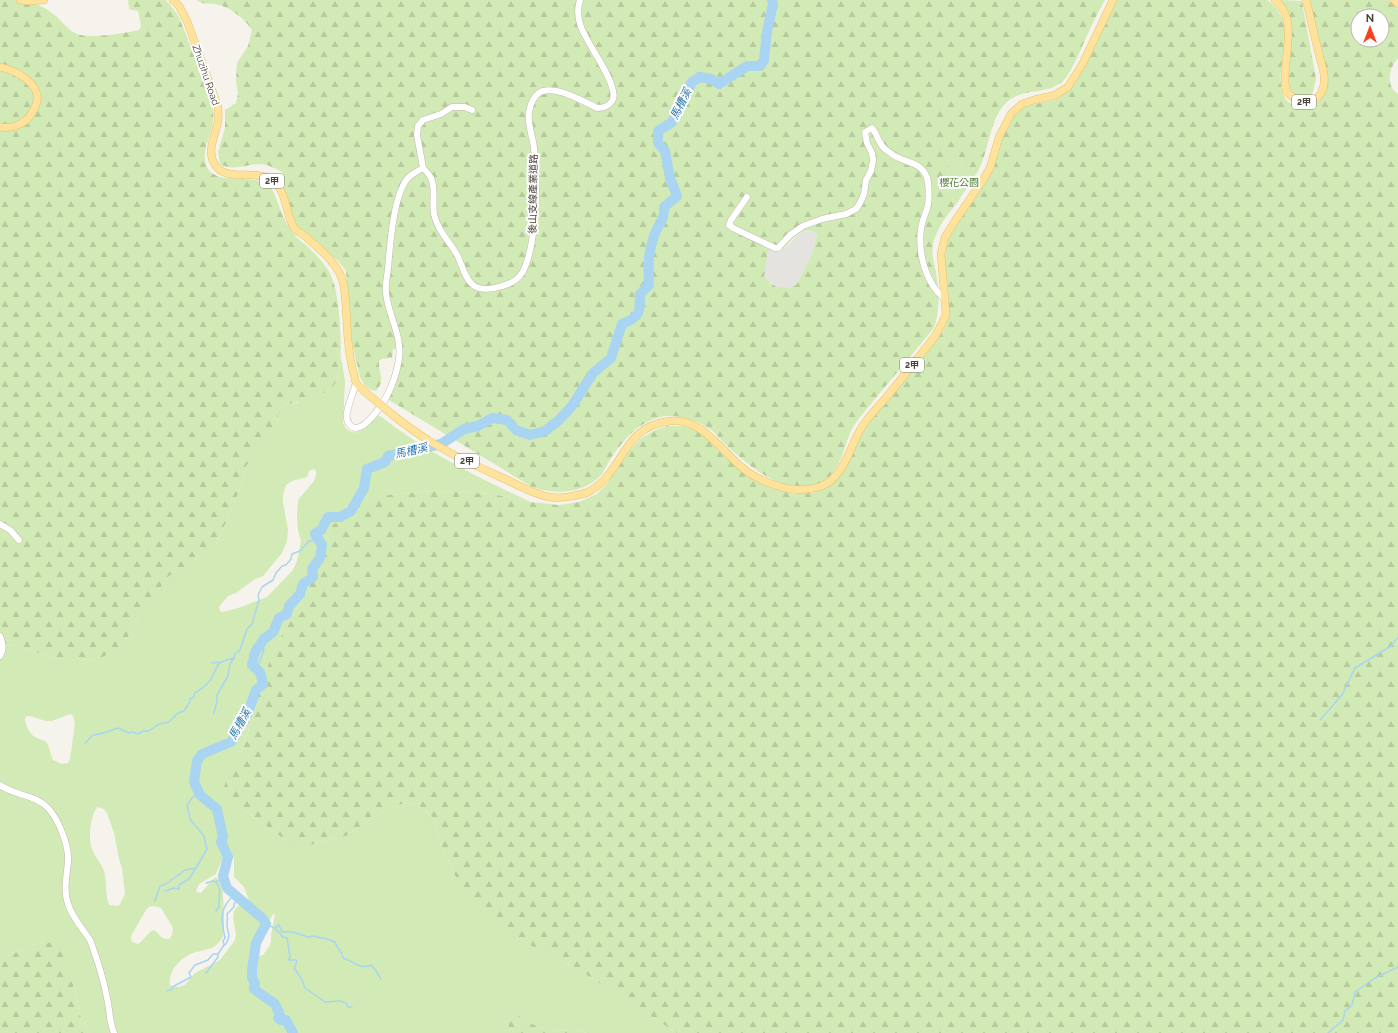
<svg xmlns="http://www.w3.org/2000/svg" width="1398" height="1033" font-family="Raleway,'Noto Sans TC',sans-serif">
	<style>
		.green { fill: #d2eab5; fill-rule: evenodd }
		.forest { fill: url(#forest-firs); fill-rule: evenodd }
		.parking { fill: #e5e3e0 }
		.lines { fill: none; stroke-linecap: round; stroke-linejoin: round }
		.stream { stroke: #a9d4f2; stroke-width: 1.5 }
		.river { stroke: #a9d4f2; stroke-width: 10 }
		.minor-casing { stroke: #c2bbae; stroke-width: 7 }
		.major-casing { stroke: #e6c16a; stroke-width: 8 }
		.minor { stroke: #fff; stroke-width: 6 }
		.major { stroke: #ffe39c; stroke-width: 7 }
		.major-bridge-casing { stroke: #e6c16a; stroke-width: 8; stroke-linecap: butt }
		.major-bridge { stroke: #ffe39c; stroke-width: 7 }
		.labels { text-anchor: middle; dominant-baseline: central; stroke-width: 4; stroke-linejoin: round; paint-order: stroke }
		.shield { fill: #fff; stroke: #817c74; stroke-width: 1 }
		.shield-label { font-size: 9px; font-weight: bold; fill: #4b4439 }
		.street-label { font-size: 10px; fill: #4b4439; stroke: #fff }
		.park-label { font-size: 10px; fill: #4a7f2a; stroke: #fff }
		.water-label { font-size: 11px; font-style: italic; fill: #2e7ab2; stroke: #fff }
	</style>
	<defs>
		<pattern id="forest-firs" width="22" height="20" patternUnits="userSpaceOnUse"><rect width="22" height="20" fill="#d2eab5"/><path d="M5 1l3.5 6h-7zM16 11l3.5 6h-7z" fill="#b6ca9c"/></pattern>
	</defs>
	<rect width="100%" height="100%" fill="#f6f3ec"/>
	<path class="green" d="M953 153 958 155 963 172 974 177 957 203 948 194 949 154Z
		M341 356 345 381 343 423C345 427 346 430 352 432 368 435 369 416 380 416 426 452 479 478 531 502L492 494 434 491 388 495 332 526 305 595 284 630 266 670 254 714 240 755 228 772 230 803 243 810 283 838 310 845 346 836 377 815 394 806 406 803 418 805 426 811 432 817 439 839 454 874 518 939 579 970 677 1033H590L577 1031 546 1030 532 1024 509 1009 506 1010C502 1020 508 1026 514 1033H90L80 1015 71 976 47 942 34 945 0 959V643L17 646 50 657 76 660 97 659 127 639 139 616 169 576 192 562 217 543 241 487 246 466 277 425 278 415 284 405 297 403 338 378ZM314 469 316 471V475L314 481 298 500 297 516 298 531 301 541 297 561 293 570 267 597 238 608 223 612 220 611 219 607 228 596 236 593 255 579 263 576 282 553 287 541 288 529 283 502V495L286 485 292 481 307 477 309 471ZM70 714 73 716 75 723 70 759 68 763 62 764 53 760C50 754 50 747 46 742 42 739 38 739 35 737 29 734 25 723 25 718L27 716H30L46 721H52ZM97 807 104 809 107 813 114 833 119 859 122 868 125 894 119 906 109 905C105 894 107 883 104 871 101 863 95 857 92 849 88 838 90 817 97 807ZM230 853 234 859V877L244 887 249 900 240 904 234 911 233 918 236 934 235 940 220 960 195 973 185 985 178 987 170 985C168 971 180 958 193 953 205 949 214 951 222 938 226 932 223 893 222 884L216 877 213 879 201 893H199L196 891 199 884 216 874 224 855ZM154 906 161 908 173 928 172 935 169 939C161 940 160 934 154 930 147 932 144 941 138 944L132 942 131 938 132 934 146 910 149 907ZM273 914H275L271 935V942L269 947 263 955 258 956 257 953V946Z"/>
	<path class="forest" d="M0 0C25 0 37 0 57 17 62 22 69 30 75 33 88 40 125 33 139 30L141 26 138 11 129 9 128 0H165L169 3 179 17 211 98C213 106 214 114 213 122 211 137 199 154 208 169 220 187 261 171 272 189 275 194 277 201 279 206 282 215 287 225 293 233 296 238 302 242 306 245 316 255 327 265 332 278 340 296 346 370 334 385 324 397 299 402 284 405L278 415 277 425 246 466 241 487 217 543 192 562 169 576 139 616 127 639 114 652 97 659 76 660 50 657 17 646 0 643Z
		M197 0H1105C1094 19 1086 38 1077 58 1073 65 1069 75 1063 81 1043 98 1019 84 1001 109 987 129 989 157 974 177L963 172 958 155 953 153 949 154 948 194 957 203C947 215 936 229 933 245 931 258 936 267 937 279 940 296 939 312 934 328L860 417C857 421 854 425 852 429 844 445 843 463 830 476 804 501 763 478 741 458 735 453 729 448 723 442 719 438 715 432 710 429 698 421 682 415 667 416 641 419 625 438 611 458 608 463 605 469 602 474 585 494 554 495 532 487L389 400 401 359 396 349H393L392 358 382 359 379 361C378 373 386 380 376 391L371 390 365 386 360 377 352 343 346 271 339 262 295 224 284 193V177L282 172C275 168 269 165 261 164 247 164 233 172 220 164L218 152 225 128V110L236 103 238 94 236 81 237 63 248 46 252 30C245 19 228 5 214 4 207 3 203 5 197 0ZM810 230 817 234 812 254 796 285 771 284 766 278 768 250C790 253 784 244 798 234 801 232 807 231 810 230Z
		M1117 0H1267C1276 5 1282 15 1284 25 1285 35 1285 47 1283 56 1281 72 1275 98 1295 106 1301 108 1307 108 1313 106 1321 103 1324 93 1326 86L1308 0H1389L1398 9V58C1389 68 1385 85 1398 94V1033H677L579 970 518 939 476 904 454 874 439 839 432 817 426 811 418 805 406 803 394 806 377 815 346 836 310 845 296 844 283 838 243 810 230 803 224 788 228 772 240 755 254 714 266 670 284 630 305 595 332 526 360 503 388 495 434 491 492 494 531 502 559 505 579 502 597 494 607 484 626 455 640 439 655 430 668 426H682L694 429 706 437 723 455 751 477 771 488 793 494 812 493 830 486 843 472 862 432 943 331C953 311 948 293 945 272 944 265 942 257 944 251 948 235 958 224 965 210 982 179 997 147 1014 116L1022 107 1054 100 1065 93 1075 82ZM1358 16H1382V40H1358Z
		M1280 0 1302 1 1316 79 1313 92 1310 95 1306 97 1295 95 1289 90 1287 81 1289 39Z
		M47 942 57 945 63 953 71 976 80 1015 90 1033H0V959L34 945Z
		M509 1009 532 1024 546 1030 577 1031 590 1033H514C508 1026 502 1020 506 1010Z"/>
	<path class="parking" d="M811 230 817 234 812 254 796 285 788 288 776 287 764 277 768 250 779 251 786 248 798 234Z"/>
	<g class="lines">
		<path class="stream" d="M212 663 220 662
			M260 672 259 664 264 649 261 643
			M214 713 217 702V695L228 676 230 664 234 658
			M1320 720 1342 695 1355 668 1391 646 1398 637
			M85 743 93 735C101 734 110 731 118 728L129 733 133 732 138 734 143 731H149L159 724 169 722 178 713 184 711 190 702V699L194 697V694C199 690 208 685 211 679 220 663 214 663 234 658L235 654 240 650 247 629 252 624 259 600 258 595 262 587 273 580 276 573 282 566 286 565 291 559 292 554 300 551 309 541 318 540
			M206 883 213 881 216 882
			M165 891 174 888 179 889V885L189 879 196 868
			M155 901 160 886 166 884 185 870 196 868 207 849 204 836 190 819 187 805 192 798 199 792
			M216 911 219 907C218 898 223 890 216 882L224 877
			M266 924C274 927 278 930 283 937L287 938 290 957 288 960H296L297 962 294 968 302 980 305 988 325 1002 340 1001 346 1003 348 1007H352
			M275 928 279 925 282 932H293L308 937 315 936 320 938H324L335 942C337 949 342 950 343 958 353 961 360 970 371 965L376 971 381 979
			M224 945 226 944C232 932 227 935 227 924 227 921 228 919 227 914L234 907V904L239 898
			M206 973 218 957V955
			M167 991 172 989 174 986 191 977 189 973 195 965 208 960 213 954H218L224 945 223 941 225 938C221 919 219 908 235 894
			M1328 1033 1343 1020 1345 1011 1352 1005 1355 992 1375 978 1398 967"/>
		<path class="river" d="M293 1033 286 1020H281L278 1018 280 1015 275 1004 254 989 255 983 252 978V970L256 943 266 924 263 919 227 888 223 876 228 857 221 842 223 837 217 809 200 795 194 782 197 761 202 754 231 742 248 713 256 690 263 684 260 672 252 665 255 652 264 639 273 632 279 618 287 614 289 606 300 594 303 584 313 577 312 569 320 558 322 545 315 534 321 530 328 517H340L351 511 364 488 367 469 385 462 388 456 441 444 464 429 478 426 492 418 507 420 516 430 530 435 545 431 559 420 572 406 593 373 611 358 622 324C640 317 640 313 640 294L649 285C648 266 648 254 654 236 658 224 665 220 664 207L677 196 670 178 665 151 658 143V131L672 122 692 82 700 77 711 79 719 84 747 66H760L764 60 767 32 773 4 772 0"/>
		<defs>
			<path id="minor" d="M423 168 417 135 418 126 423 120 441 114 452 107H465L472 110
				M747 197 731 220 729 225 733 228 775 248H778L790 235 803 226 822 219 846 214 856 209 860 203 864 194 866 180 871 171 873 160 872 153 867 143 865 132 872 128C877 134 879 144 885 149 889 152 895 157 901 159 911 163 923 165 927 178 929 185 929 198 928 205 926 213 922 221 921 229 918 253 925 283 945 299
				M356 383C353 393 349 403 347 412 345 422 352 432 362 426 368 423 373 416 377 411 388 398 397 375 399 358 402 335 388 315 386 293 385 285 387 276 388 269 390 246 393 195 408 178 411 174 418 171 423 168 426 171 429 174 431 178 436 188 432 202 434 214 437 229 448 240 456 253 462 263 464 278 473 285 480 291 493 289 502 286 510 284 517 281 522 273 537 247 538 179 534 148 533 137 527 124 529 112 530 104 535 93 543 91 559 87 583 101 597 108 607 108 616 102 613 91 609 71 589 47 581 27 578 19 577 9 580 0
				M0 524 10 530 19 540
				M0 636C3 644 4 649 0 656
				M0 785C15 796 35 794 48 808 59 820 69 846 68 861 67 875 63 890 68 904 72 917 82 928 90 940 92 944 93 949 95 954 100 968 104 983 107 998 110 1010 109 1021 114 1033"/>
			<path id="major" d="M20 0 28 1 44 0
				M173 0 179 6 187 21 218 107C218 112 219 118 218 122 215 135 207 151 214 163 224 183 253 169 270 179 288 189 284 213 295 229 298 232 304 235 307 238 320 249 334 261 341 276 345 285 345 297 346 306 347 329 348 353 354 375 355 378 355 382 357 384 358 386 361 388 363 390
				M1275 0C1301 21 1280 63 1286 91 1292 98 1299 103 1310 102 1318 100 1323 92 1324 84 1326 73 1321 64 1319 54 1314 36 1311 18 1306 0
				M1394 0 1398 4
				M0 67C13 70 33 79 37 94 39 104 30 119 22 123 15 127 7 128 0 127
				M586 493C624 476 620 426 670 421 700 418 719 447 739 465 750 475 764 482 778 486 793 491 805 491 819 487 843 479 848 452 859 432 865 420 876 409 885 399 902 378 919 357 936 335L946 315 941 254 945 237 955 221 983 180 990 168 999 137 1011 114 1022 104 1034 100 1055 95 1068 87 1083 63 1113 0"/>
		</defs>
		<use href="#minor" class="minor-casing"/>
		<use href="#major" class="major-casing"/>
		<use href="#minor" class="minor"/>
		<use href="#major" class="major"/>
		<defs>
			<path id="major-bridge" d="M363 390C384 408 405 426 428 440 453 456 481 468 507 480 520 486 535 495 550 497 562 499 574 496 586 493"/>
		</defs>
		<use href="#major-bridge" class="major-bridge-casing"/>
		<use href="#major-bridge" class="major-bridge"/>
	</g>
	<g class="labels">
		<g class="shield">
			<rect x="1292" y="95" width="24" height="14" rx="3"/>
			<rect x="260" y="174" width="24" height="14" rx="3"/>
			<rect x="900" y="358" width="24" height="14" rx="3"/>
			<rect x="455" y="454" width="24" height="14" rx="3"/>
		</g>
		<g class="shield-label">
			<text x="1304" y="102">2甲</text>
			<text x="272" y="181">2甲</text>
			<text x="912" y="365">2甲</text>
			<text x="467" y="461">2甲</text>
		</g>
		<g class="street-label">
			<text transform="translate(206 75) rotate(71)">Zhuzihu Road</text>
			<text transform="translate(533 194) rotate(-89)">後山支線產業道路</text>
		</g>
		<g class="park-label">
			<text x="959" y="182">櫻花公園</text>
		</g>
		<g class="water-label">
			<text transform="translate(681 104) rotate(-63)">馬槽溪</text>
			<text transform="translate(411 451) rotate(-13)">馬槽溪</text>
			<text transform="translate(240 724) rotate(-61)">馬槽溪</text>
		</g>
	</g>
	<g transform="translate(1370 28)"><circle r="19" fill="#ffffff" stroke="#b7b4b0"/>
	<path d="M0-3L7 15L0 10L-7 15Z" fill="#fc3f1d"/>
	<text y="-6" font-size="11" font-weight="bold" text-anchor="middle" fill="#4b4439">N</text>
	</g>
</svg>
